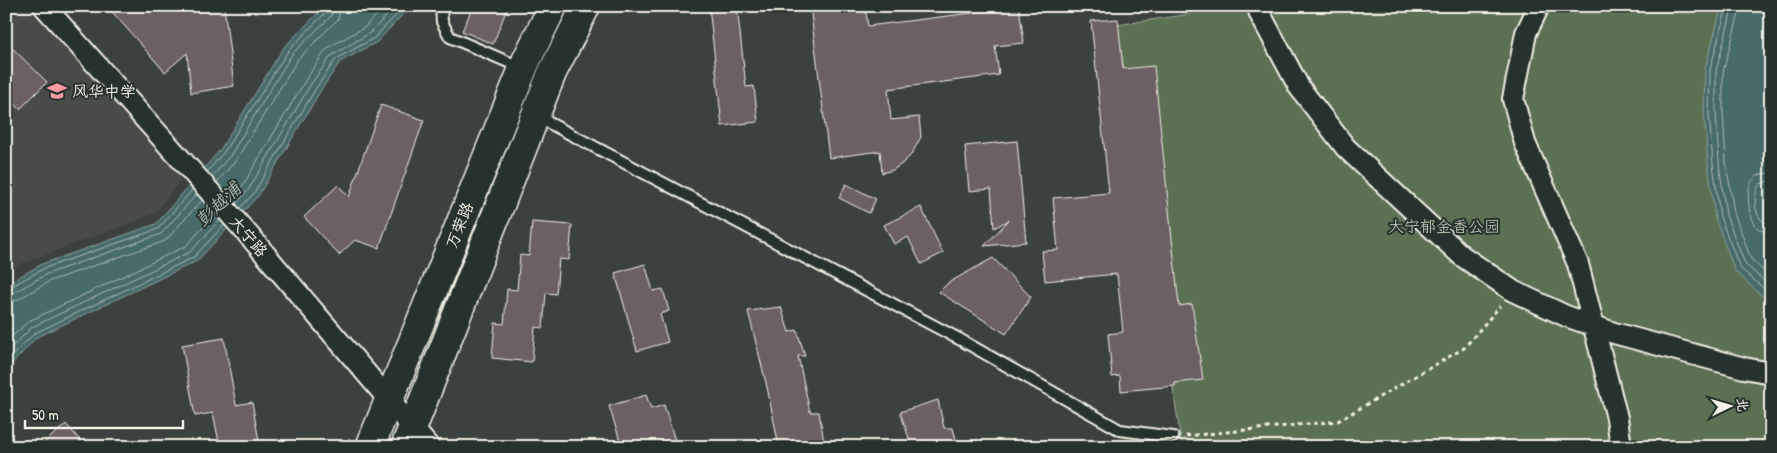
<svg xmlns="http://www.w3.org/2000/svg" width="1777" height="453" font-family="'Patrick Hand','LXGW WenKai TC',sans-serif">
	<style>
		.built { fill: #4a4b4a }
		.green { fill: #5b7053; stroke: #a8b09e }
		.water { fill: #466b6a; stroke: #8ca19c }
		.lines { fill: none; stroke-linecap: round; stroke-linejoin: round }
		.shore { stroke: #aebbb6; stroke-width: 1 }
		.building { fill: #6c6165; stroke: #f4f1e8 }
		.service-casing { stroke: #f4f1e8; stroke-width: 14 }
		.minor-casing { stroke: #f4f1e8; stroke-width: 24 }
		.secondary-casing { stroke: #f4f1e8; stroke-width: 31 }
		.path { stroke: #f4f1e8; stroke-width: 3; stroke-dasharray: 4 4; stroke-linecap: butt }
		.service { stroke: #26332d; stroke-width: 10 }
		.minor { stroke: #26332d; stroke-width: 20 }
		.secondary { stroke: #26332d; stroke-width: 28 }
		.labels { text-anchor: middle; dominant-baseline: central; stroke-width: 4; stroke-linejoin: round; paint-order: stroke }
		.poi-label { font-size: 16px; fill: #f4f1e8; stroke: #26332d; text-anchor: start }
		.street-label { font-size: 16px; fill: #f4f1e8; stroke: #26332d }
		.park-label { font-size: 16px; fill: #b7bdac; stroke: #26332d }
		.water-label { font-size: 18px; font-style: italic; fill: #aebbb6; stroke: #26332d }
	</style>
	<rect width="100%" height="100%" fill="#3b413e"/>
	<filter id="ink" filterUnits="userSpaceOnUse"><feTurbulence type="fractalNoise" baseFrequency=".02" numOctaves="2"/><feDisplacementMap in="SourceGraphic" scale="10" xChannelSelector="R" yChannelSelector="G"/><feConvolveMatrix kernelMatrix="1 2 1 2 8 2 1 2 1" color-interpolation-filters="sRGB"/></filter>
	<g filter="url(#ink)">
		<path class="built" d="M6 6H31L183 176 156 213 10 268 6 272Z"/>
		<path class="green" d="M1190 6H1771V447H1182L1117 25 1190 14Z"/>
		<path class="water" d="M325 6H405L404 13 377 42 340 62 321 90 258 196 197 261 37 337 6 370V284L42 264 156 224 220 150 284 47Z
			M1722 6H1771V191L1767 192 1769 219 1771 223V301L1761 295 1735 271 1715 218 1708 164 1704 113 1705 69Z"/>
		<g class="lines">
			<path class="shore" d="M1727 6 1710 70 1709 113 1713 164 1720 217 1740 268 1771 295
				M1733 6 1716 71V112L1719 163 1726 215 1745 264 1771 287
				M1741 6 1723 72V112L1726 162 1734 213 1751 259 1771 278
				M207 172 224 152 288 51 326 12 328 6
				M1771 173C1749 173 1747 188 1749 206 1750 220 1754 232 1771 232
				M212 177 230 156 292 54 331 16 334 6
				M1771 180 1760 184C1751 194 1754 224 1771 225
				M217 182 236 160 298 59 338 19 341 6
				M231 198 243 185 305 81 325 51 331 46 365 27 385 6
				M236 204 249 189 311 84 331 56 370 33 393 9 394 6
				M240 208 254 193 316 88 336 59 374 38 399 12 400 6
				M6 288 10 287 45 268 158 229 193 189
				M6 294 13 293 47 274 161 234 197 194
				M6 302 17 300 50 281 165 241 202 200
				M6 342 29 321 186 246 215 215
				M6 353 32 327 190 252 220 220
				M6 362 35 333 194 257 224 225"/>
		</g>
		<path class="building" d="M107 6H224L234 86 191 93 187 53 165 72Z
			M473 6H508L493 44 462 31Z
			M709 6H737L746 87 754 86 758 122 722 126Z
			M810 6H865L868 26 1019 7 1024 43 995 46 999 75 888 89 891 120 919 117 921 137 911 155 903 163 893 170 882 173 880 151 829 158Z
			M1118 19 1123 69 1154 66 1179 306 1192 304 1203 380 1175 383V386L1121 391 1120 376 1112 377 1108 334 1123 332 1117 274 1045 281 1042 251 1058 250 1053 198 1109 193 1091 21Z
			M6 42 47 82 20 109 6 95Z
			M381 105 424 120 379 248 355 240 339 255 304 217 338 185 349 197Z
			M1017 141 1026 242 984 246 1009 220 994 228 991 189 969 191 965 146Z
			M846 184 876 199 869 213 839 198Z
			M921 207 943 253 921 264 908 237 894 244 884 225Z
			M532 222 572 225 569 260 559 259 556 294 546 293 543 328 535 327 532 362 492 358 495 323 504 324 507 289 517 290 520 255 529 256Z
			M993 258 1031 297 1006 334 939 292 948 283Z
			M645 264 653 291 663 289 669 311 660 314 668 342 637 351 615 273Z
			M781 307 789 332 797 330 805 356H798L810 412H819L824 442 813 447H779L767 387 748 311Z
			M224 338 236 405 252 402 260 447H220L213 413 195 416 182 345Z
			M646 395 651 409 664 405 677 447H622L609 406Z
			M938 400 944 428H953L958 447H912L900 412Z
			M66 424 86 447H39Z"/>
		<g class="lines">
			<defs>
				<path id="service" d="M441 6 442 22 450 37 522 68
					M536 116 961 340 1120 430 1173 437"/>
				<path id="minor" d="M44 6 253 240 429 447
					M1258 6 1260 14 1299 87 1346 148 1462 256 1513 291 1566 316 1614 333 1744 368 1771 373
					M1539 6 1526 33 1513 99 1525 143 1578 264 1617 418 1621 447"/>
				<path id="secondary" d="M370 447 526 61 553 6
					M405 447 552 73 586 6"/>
			</defs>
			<use href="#service" class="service-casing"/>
			<use href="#minor" class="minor-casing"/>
			<use href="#secondary" class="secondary-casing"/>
			<path class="path" d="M1186 436 1338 421 1464 348 1500 306"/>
			<use href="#service" class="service"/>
			<use href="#minor" class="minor"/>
			<use href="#secondary" class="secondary"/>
		</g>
	</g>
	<defs>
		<symbol id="school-bare" viewBox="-9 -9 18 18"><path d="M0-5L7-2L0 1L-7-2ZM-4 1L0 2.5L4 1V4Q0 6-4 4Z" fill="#ff9aa2" stroke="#26332d" stroke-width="2.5" paint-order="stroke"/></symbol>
	</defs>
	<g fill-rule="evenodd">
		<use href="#school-bare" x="43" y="77" width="28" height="28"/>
	</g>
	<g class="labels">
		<g class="poi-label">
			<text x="72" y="91">风华中学</text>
		</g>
		<g class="street-label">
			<text transform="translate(459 225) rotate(-68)">万荣路</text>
			<text transform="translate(249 236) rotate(49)">大宁路</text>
		</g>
		<g class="park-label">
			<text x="1444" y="226">大宁郁金香公园</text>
		</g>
		<g class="water-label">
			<text transform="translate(218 204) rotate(-44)">彭越浦</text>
		</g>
	</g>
	<rect width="1777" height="453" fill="none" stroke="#26332d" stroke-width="25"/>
	<rect x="12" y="12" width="1752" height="428" fill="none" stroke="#f4f1e8" stroke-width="2" filter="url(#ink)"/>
	<g transform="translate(1730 406) rotate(85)" stroke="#26332d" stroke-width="4" paint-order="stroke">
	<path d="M0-4L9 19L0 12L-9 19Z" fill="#f4f1e8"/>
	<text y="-8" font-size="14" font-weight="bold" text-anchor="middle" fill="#f4f1e8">北</text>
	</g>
	<path d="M25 420v8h158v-8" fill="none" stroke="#f4f1e8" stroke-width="2.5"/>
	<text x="32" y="420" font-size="15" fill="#f4f1e8" stroke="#26332d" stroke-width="4" paint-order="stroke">50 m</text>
</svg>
